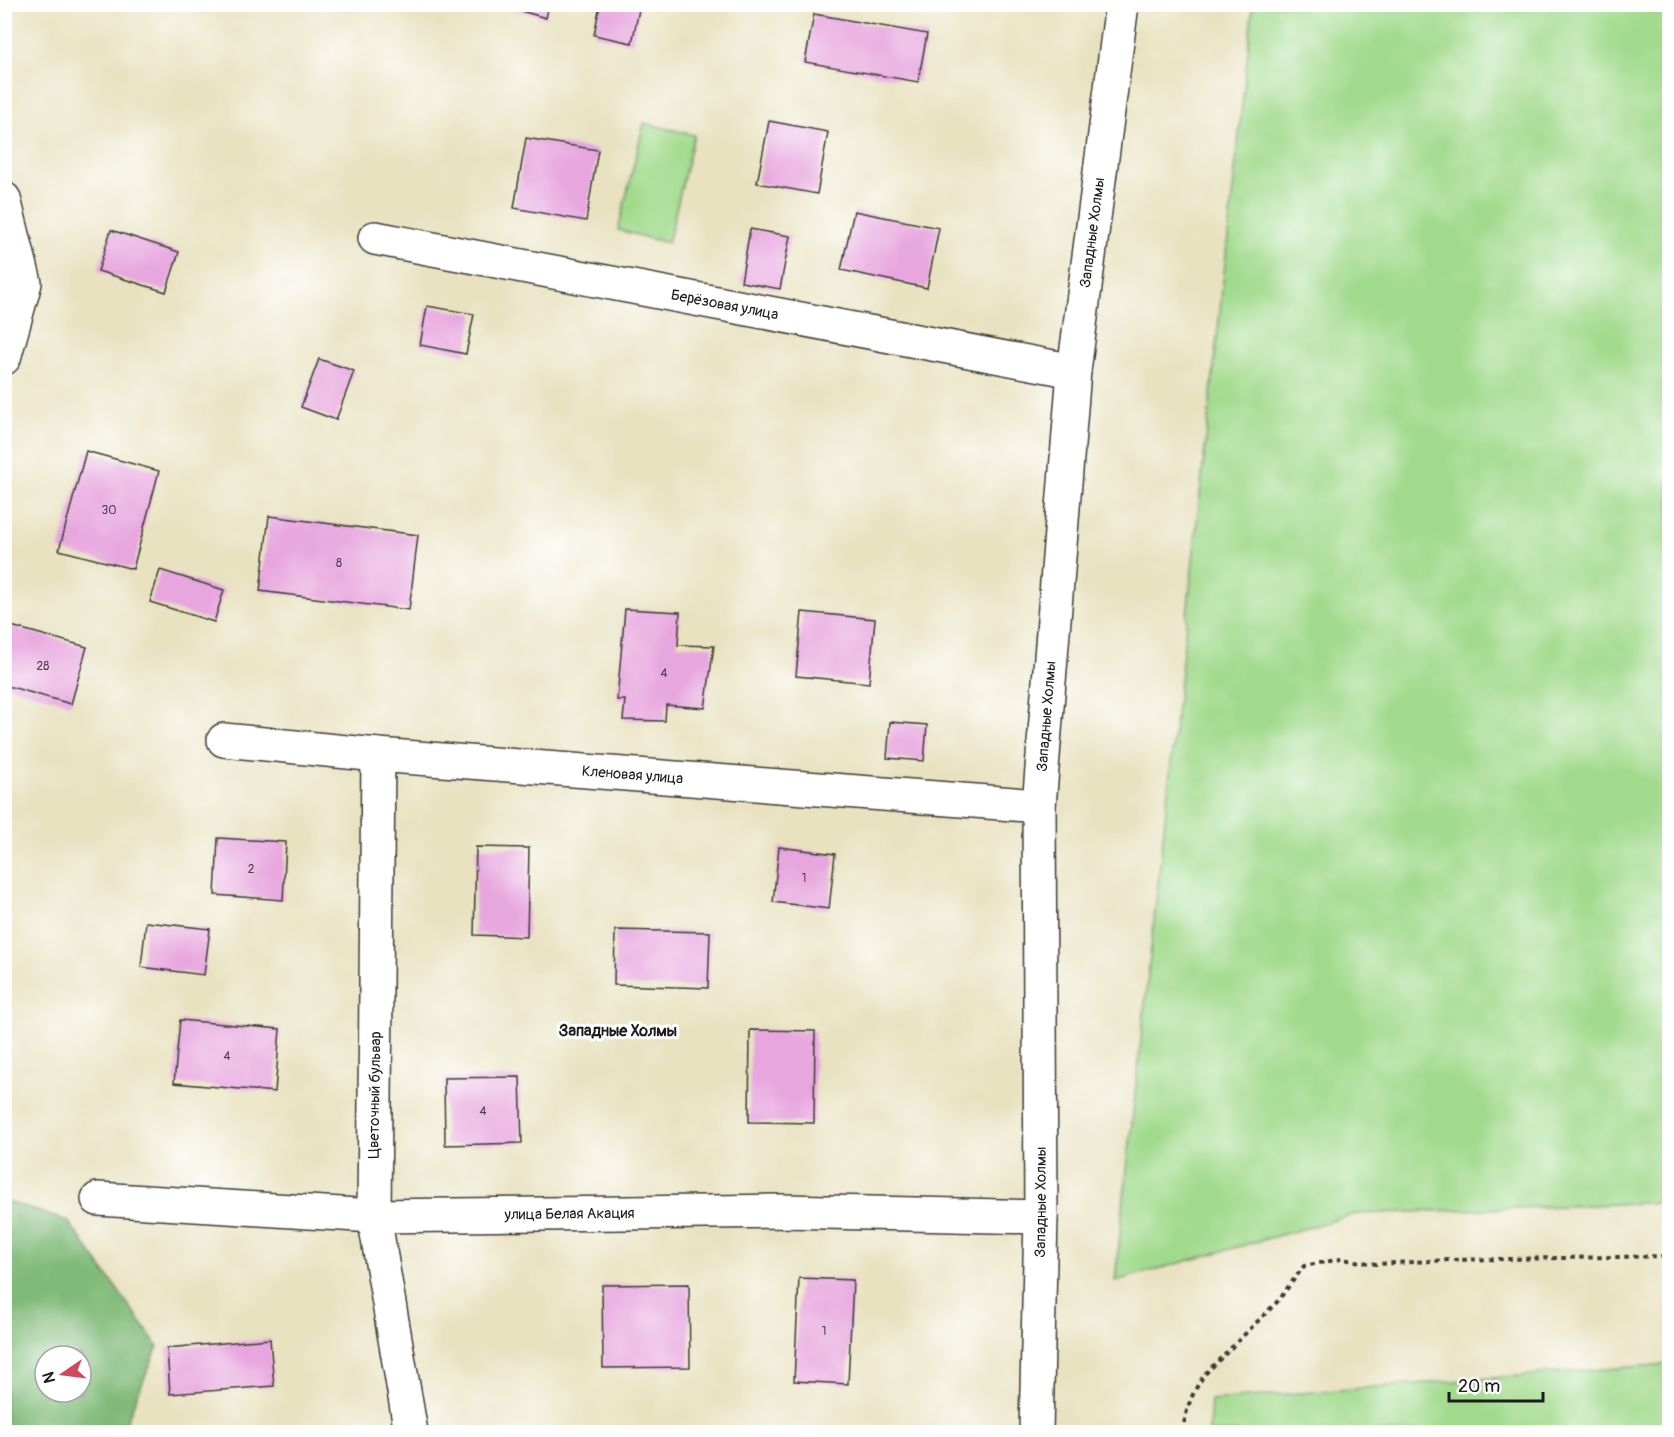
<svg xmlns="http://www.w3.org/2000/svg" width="1674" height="1437" font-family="Pangolin,sans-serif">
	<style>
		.green { fill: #a1da8c; stroke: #5e7b54; stroke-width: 1.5 }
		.forest { fill: #80ba78; stroke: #4e6b4a; stroke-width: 1.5; fill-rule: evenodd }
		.building { fill: #e7a6de }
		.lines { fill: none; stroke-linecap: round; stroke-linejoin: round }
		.minor-casing { stroke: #3b3a35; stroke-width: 36 }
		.path { stroke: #3b3a35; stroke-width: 4; stroke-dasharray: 4.5 4.5; stroke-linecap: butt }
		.minor { stroke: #fff; stroke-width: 33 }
		.labels { text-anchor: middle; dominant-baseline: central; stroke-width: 6; stroke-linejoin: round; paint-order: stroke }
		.number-label { font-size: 12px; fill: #4f3e4c }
		.street-label { font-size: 15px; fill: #1c1c1c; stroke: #fff }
		.neighbourhood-label { font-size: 16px; font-weight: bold; fill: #1c1c1c; stroke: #fff }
	</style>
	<rect width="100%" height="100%" fill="#fff"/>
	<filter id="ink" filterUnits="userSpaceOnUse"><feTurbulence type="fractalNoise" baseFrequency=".0167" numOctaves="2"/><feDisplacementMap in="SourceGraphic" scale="12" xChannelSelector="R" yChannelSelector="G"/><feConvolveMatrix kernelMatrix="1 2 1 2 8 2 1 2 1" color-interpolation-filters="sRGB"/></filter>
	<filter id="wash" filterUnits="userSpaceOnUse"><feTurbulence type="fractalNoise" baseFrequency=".008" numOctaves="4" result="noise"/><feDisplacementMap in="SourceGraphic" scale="24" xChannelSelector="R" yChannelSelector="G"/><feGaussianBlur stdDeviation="1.35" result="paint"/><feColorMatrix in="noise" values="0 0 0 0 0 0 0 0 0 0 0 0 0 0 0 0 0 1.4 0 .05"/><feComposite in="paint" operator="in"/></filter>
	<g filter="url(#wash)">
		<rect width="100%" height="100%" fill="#e9e2c1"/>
		<path class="green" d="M1253 5H1669V1202L1356 1214 1115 1281Z
			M644 123 694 135 668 243 618 230Z
			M1669 1364V1432H1209L1211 1400Z"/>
		<path class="forest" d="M5 1201 68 1221 158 1346 122 1432H5ZM45 1356H81V1392H45Z"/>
		<g id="blocks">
			<path class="building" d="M496 4H549L546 18Z
				M600 5H640L632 43 594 35Z
				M814 14 927 34 918 82 805 62Z
				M769 121 828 132 817 194 757 183Z
				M526 138 598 150 586 221 514 208Z
				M854 211 939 228 927 288 841 270Z
				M750 229 790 236 780 289 741 282Z
				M111 230 179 252 166 292 98 271Z
				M427 306 474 314 466 354 420 345Z
				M319 359 354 371 336 420 301 407Z
				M86 451 159 471 133 569 59 550Z
				M269 516 418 535 409 610 260 591Z
				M160 570 224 590 214 622 150 602Z
				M625 609 680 612 678 645 714 646 705 708 666 705 665 721 623 720 625 700H617Z
				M802 612 875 619 869 683 796 676Z
				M4 624 87 647 71 704 4 685Z
				M890 722 927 725 924 761 887 758Z
				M218 838 286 842 283 900 215 895Z
				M476 847 529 848 527 937 474 935Z
				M779 847 835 854 829 909 773 902Z
				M146 922 210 929 204 975 141 967Z
				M615 930 710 932 708 988 614 985Z
				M180 1020 280 1029 275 1092 174 1083Z
				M750 1030 815 1031 814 1123 749 1122Z
				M520 1077 522 1143 445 1145 444 1078Z
				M799 1278 853 1280 848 1384 794 1381Z
				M689 1284 690 1367 603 1368 602 1285Z
				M270 1339 274 1386 170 1394 167 1348Z
				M343 1428 344 1432H323L322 1431Z"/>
		</g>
	</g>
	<g filter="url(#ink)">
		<use href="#blocks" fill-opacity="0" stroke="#3b3a35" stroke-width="1.5"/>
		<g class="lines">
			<defs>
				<g id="minor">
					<path d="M4 199 25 283 4 358"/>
					<path id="s1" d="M375 238 1074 371"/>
					<path id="s2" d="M224 740 378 755 1039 806"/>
					<path d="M378 755 374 1216 411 1432"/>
					<path id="s3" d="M98 1199 374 1216 783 1211 1041 1217"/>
					<path id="s4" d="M1036 1432 1041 1217 1039 806 1074 371 1122 4"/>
				</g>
			</defs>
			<use href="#minor" class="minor-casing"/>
			<path class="path" d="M1183 1432C1185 1411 1192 1392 1205 1374L1277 1302 1304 1266 1341 1259 1376 1264 1450 1260 1670 1256"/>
			<use href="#minor" class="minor"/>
		</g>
	</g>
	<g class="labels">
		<g class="number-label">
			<text x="109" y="510">30</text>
			<text x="339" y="563">8</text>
			<text x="43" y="666">28</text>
			<text x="664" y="673">4</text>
			<text x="251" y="869">2</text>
			<text x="804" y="878">1</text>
			<text x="227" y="1056">4</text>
			<text x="483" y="1111">4</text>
			<text x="824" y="1331">1</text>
		</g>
		<g class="street-label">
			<text stroke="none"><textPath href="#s4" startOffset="1202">Западные Холмы</textPath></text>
			<text stroke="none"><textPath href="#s1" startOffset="356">Берёзовая улица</textPath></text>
			<text stroke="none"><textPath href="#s4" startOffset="716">Западные Холмы</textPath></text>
			<text stroke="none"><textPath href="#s2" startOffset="410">Кленовая улица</textPath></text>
			<text transform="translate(375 1095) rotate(-89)">Цветочный бульвар</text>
			<text stroke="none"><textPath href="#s4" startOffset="230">Западные Холмы</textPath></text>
			<text stroke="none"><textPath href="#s3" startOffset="472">улица Белая Акация</textPath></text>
		</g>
		<g class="neighbourhood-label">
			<text x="618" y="1031">Западные Холмы</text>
		</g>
	</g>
	<rect width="1674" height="1437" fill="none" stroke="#fff" stroke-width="24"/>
	<g transform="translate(63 1374) rotate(256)"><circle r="28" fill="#ffffff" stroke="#a4a4a4" stroke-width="1.5"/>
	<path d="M0-4.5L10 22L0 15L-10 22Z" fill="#d1495b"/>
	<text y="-9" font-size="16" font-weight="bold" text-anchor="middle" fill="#1c1c1c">N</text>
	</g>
	<path d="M1449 1392v9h94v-9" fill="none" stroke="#1c1c1c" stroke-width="3"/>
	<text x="1458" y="1392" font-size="18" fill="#1c1c1c" stroke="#ffffff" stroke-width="4.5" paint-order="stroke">20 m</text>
</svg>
